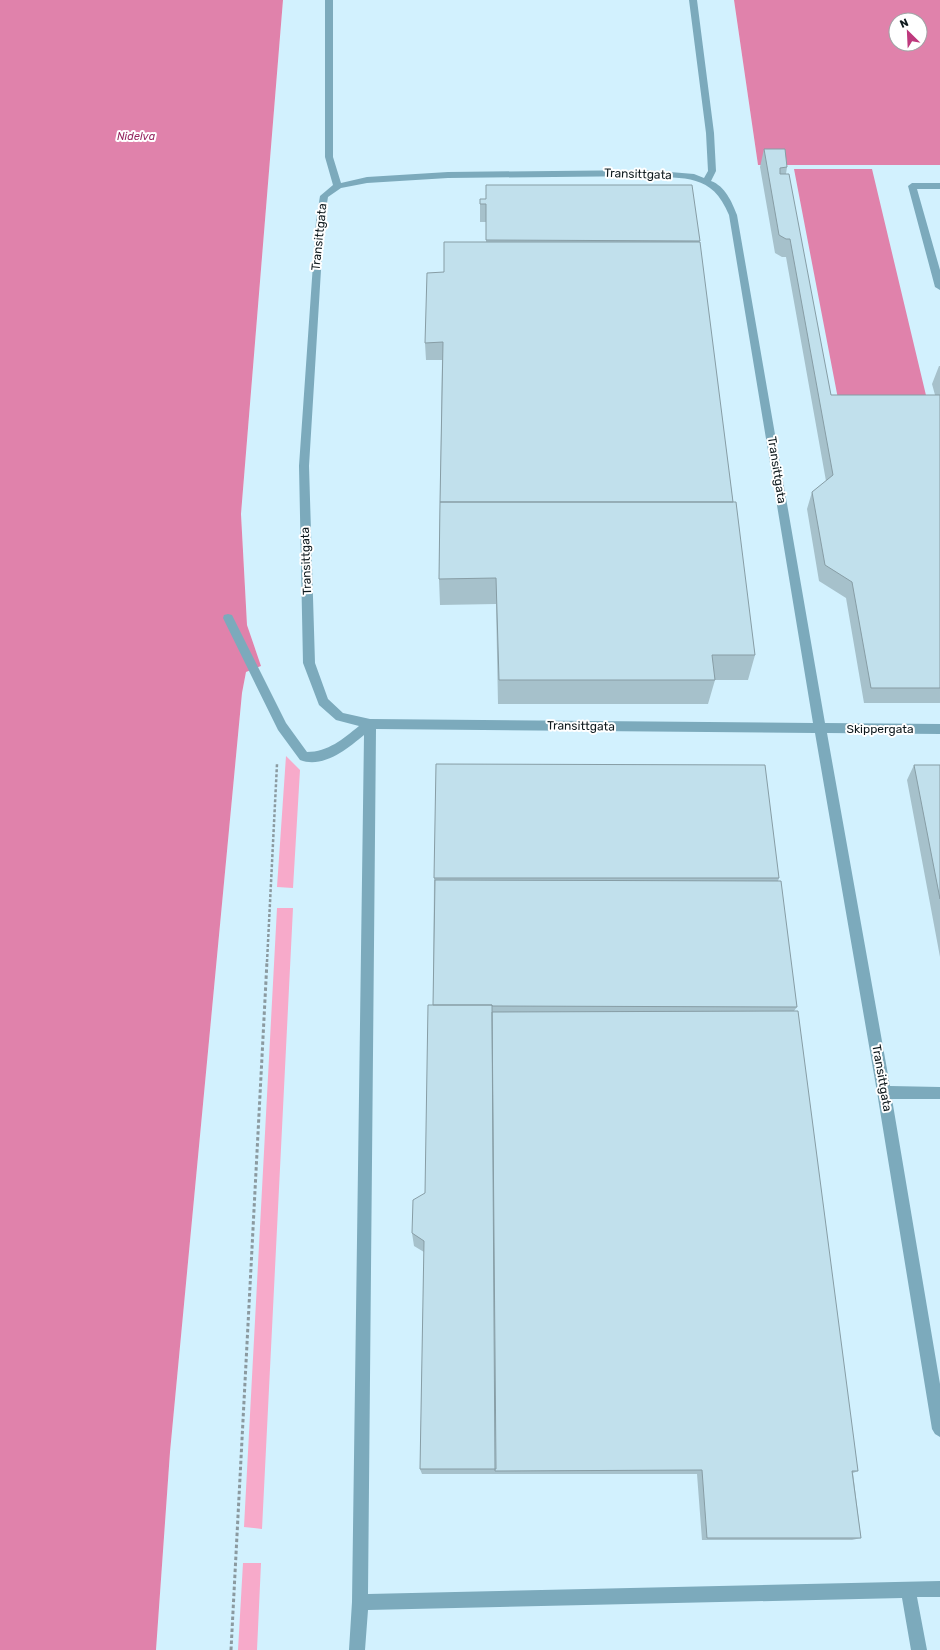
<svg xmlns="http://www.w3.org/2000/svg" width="940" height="1650" font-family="Rubik,sans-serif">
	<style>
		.built { fill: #d2f1fe }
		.green { fill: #f7aaca }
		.water { fill: #e082ab; fill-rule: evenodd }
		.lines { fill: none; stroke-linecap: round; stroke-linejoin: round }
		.path-far1 { stroke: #8b9aa0; stroke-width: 2.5; stroke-dasharray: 3 2; stroke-linecap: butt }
		.path { stroke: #8b9aa0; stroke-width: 3; stroke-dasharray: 3.5 2.5; stroke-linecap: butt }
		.minor { fill: #7caabc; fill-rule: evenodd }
		.wall { fill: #a6c1cb }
		.building { fill: #c1e0ec; stroke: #879da5 }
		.labels { text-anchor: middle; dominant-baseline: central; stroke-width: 4; stroke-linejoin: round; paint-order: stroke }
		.far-water-label { font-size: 11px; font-style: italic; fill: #94265f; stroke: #fff }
		.street-label { font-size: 12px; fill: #0e191d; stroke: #fff }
	</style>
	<rect width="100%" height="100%" fill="#e5f7fe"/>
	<path class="built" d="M283 0H734L758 165H940V1650H156L170 1452 242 693 246 672 261 666 247 625 241 514Z"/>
	<path class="green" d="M286 756 300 770 293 888 277 887Z
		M277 908H293L262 1529 244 1527Z
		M243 1563H261L257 1650H238Z"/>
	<path class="water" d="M0 0H283L241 514 247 625 261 666 246 672 242 693 170 1452 156 1650H0Z
		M734 0H940V165H758ZM896 20H920V44H896Z
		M794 169H872L940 454 870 566Z"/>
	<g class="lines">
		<path class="path-far1" d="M267 962 277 764"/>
		<path class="path" d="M231 1650 267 961"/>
		<path class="minor" d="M325 0H333V157L341 183 367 177 448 172 646 170 694 174 704 178 708 171 706 133 689 0H697L714 133 716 171 711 181C725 186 732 202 737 215L825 723 940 724V734L827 733 890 1086 940 1087V1099H892L940 1384V1437L935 1434 932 1429 877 1092 815 733 376 729 368 1594 940 1581V1597H917L927 1650H911L902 1598 368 1610 365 1650H349L352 1602 364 735C347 749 323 769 300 760L278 730 223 618 224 615 228 614 232 615 286 723 307 752C328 752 343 739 359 726L336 720 319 705 303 663 299 466 316 221 320 196 333 185 325 157ZM646 176C685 179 712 173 729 215L813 723 370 719 343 713 328 699 315 663 309 466 324 221 328 197 341 188 367 183 448 178Z
			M912 183H940V189H917L940 270V290L935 287 908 186Z"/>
	</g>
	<path class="wall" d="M764 149 787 167 786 174 831 395H935L932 384 939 366H940V703H864L846 598 819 581 807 509 812 492 826 481 786 257H782L775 253 760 167Z
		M480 199 700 241 699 242 733 502 755 655 748 680H715L708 704H498L496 604 440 605 439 579 442 360H426L425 343 444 272 486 242V222H480Z
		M914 765H940V957L907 780Z
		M434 878H779L778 881 797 1007 794 1011 858 1471 853 1473 861 1538 852 1540H702L697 1474H422L420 1469 424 1252 414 1246 412 1233 425 1193 433 1005Z"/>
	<path class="building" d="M764 149H785L787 167 780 168V174H789L831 395H940V688H871L852 582 825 565 812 492 833 475 790 239H786L779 235Z
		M486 185H692L700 241 486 240V204H480V199H486Z
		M444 242H700L733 502H440L443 342 425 343 427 273 444 272Z
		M440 502H736L755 655H712L715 680H499L496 578 439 579Z
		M436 764 765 765 779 878H434Z
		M914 765H940V899Z
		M435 880 781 881 797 1007 492 1006V1005H433Z
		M428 1005H492L496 1469H420L424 1241 412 1233 413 1200 425 1193Z
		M798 1011 858 1471H852L861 1538H707L702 1470 495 1471 492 1012Z"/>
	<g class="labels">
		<g class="far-water-label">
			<text x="136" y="136">Nidelva</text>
		</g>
		<g class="street-label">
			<text transform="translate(638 174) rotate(2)">Transittgata</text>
			<text transform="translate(319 237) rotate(-84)">Transittgata</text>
			<text transform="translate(777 470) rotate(81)">Transittgata</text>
			<text transform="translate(306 561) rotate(-92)">Transittgata</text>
			<text transform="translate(581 726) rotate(1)">Transittgata</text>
			<text x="880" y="729">Skippergata</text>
			<text transform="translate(882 1078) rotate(80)">Transittgata</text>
		</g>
	</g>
	<g transform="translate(908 32) rotate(336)"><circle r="19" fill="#ffffff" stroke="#9fa3a5"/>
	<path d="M0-3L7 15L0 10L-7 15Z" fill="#be397d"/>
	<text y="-6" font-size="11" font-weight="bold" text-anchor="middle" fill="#0e191d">N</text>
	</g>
</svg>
